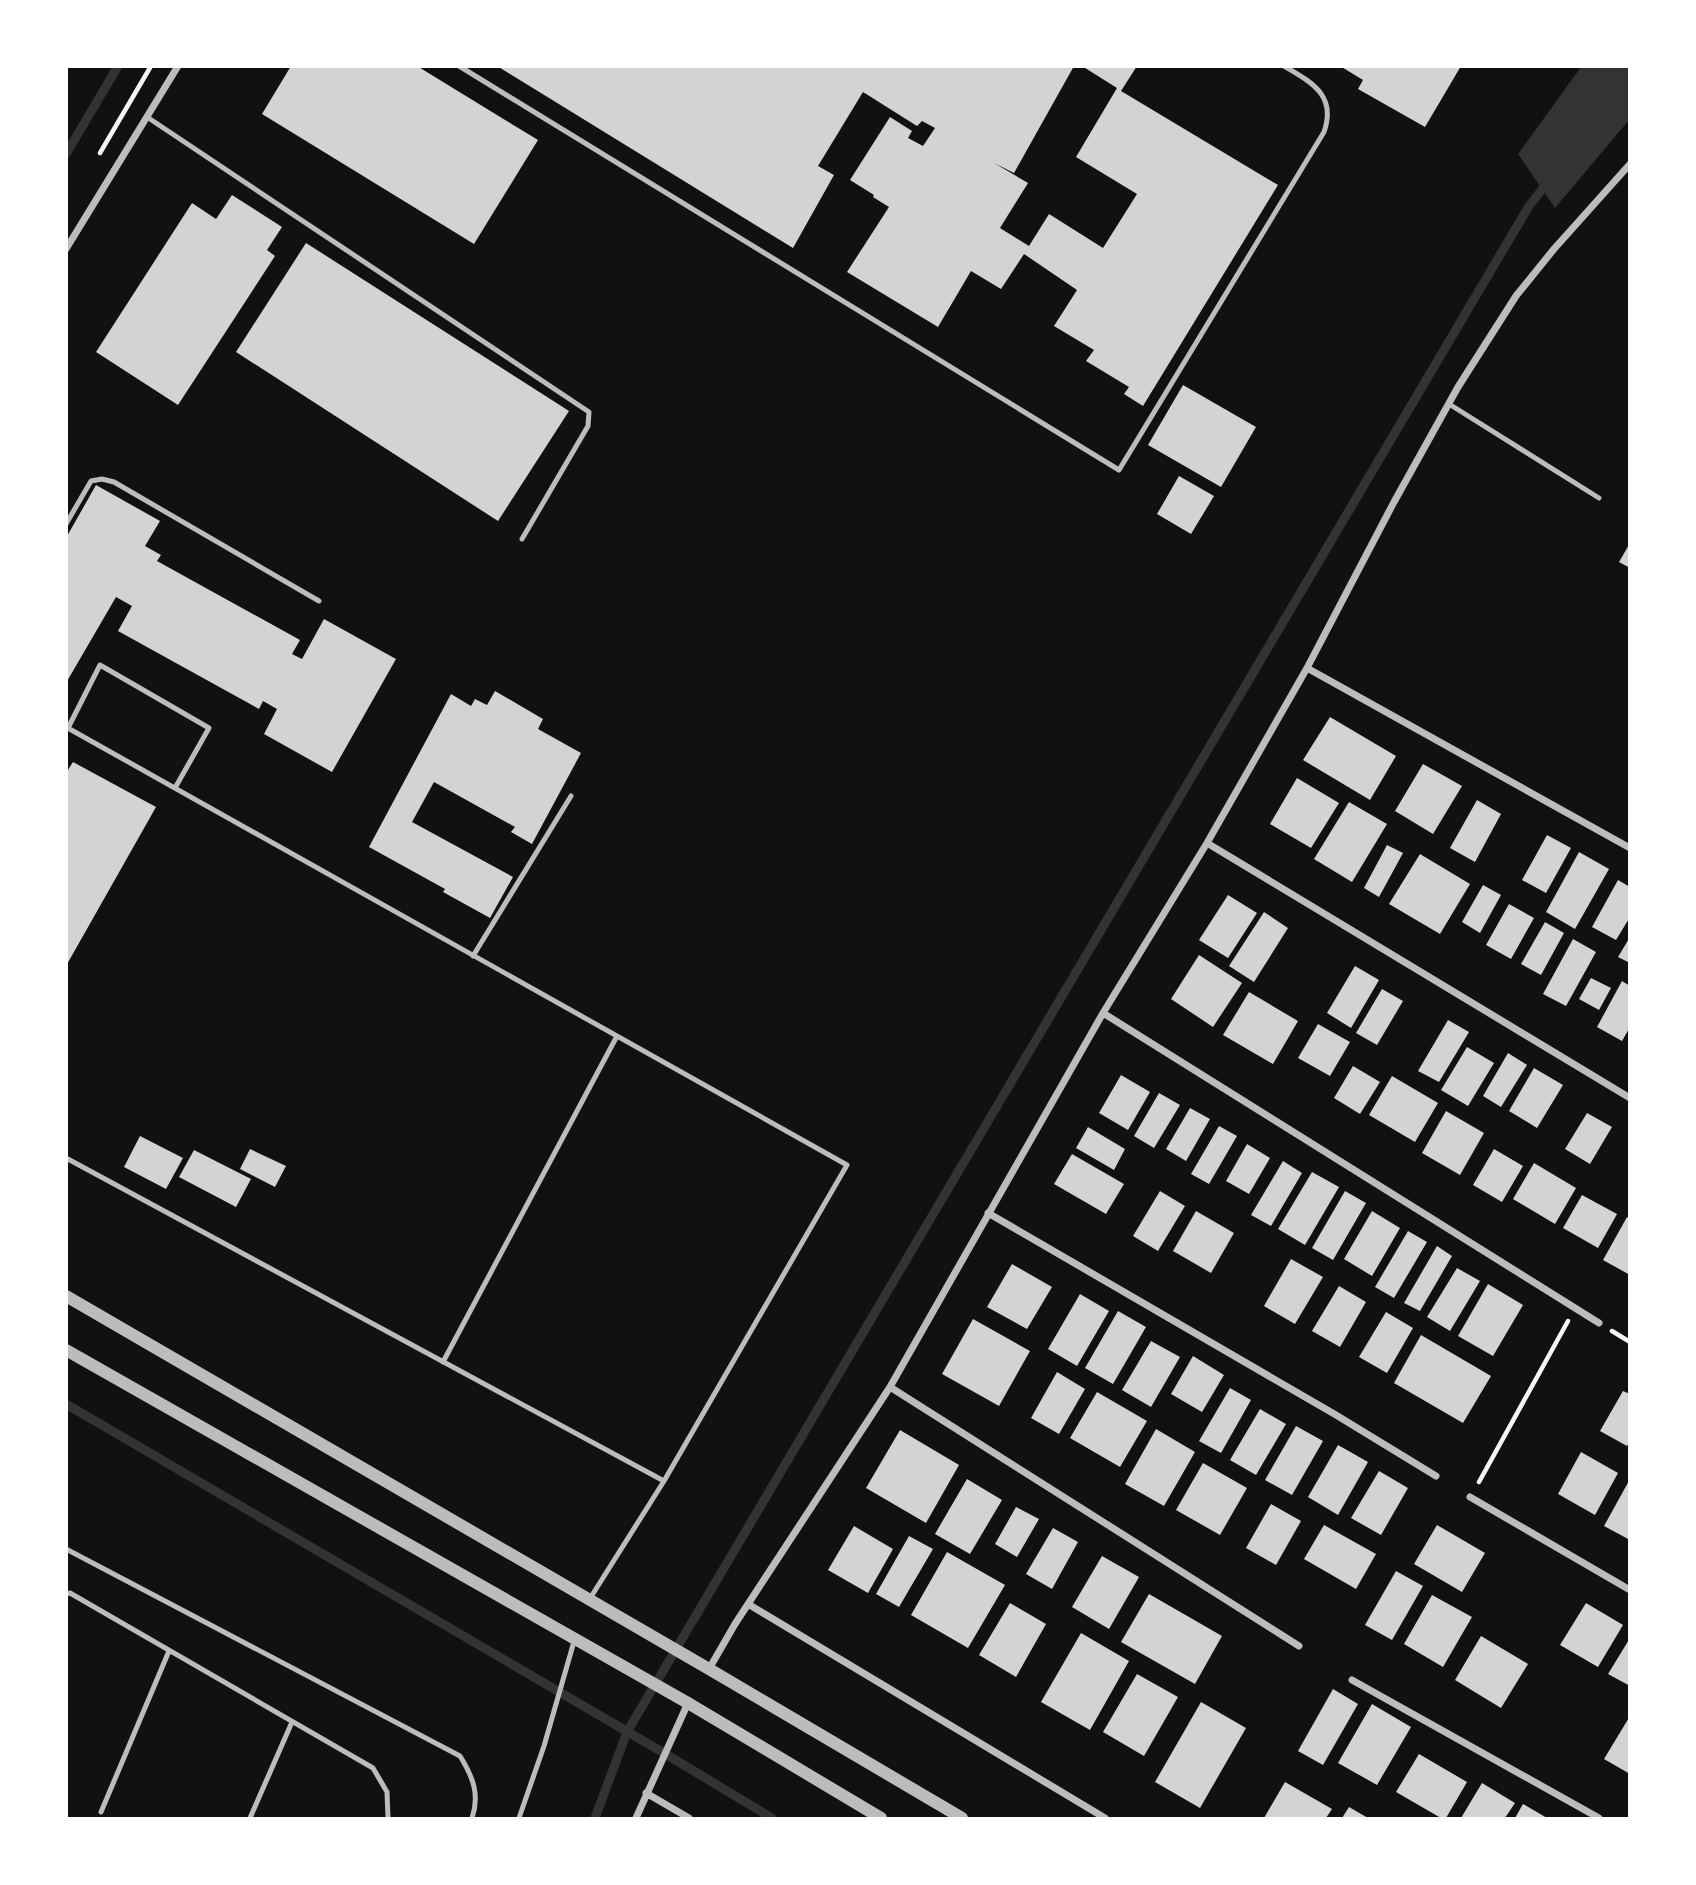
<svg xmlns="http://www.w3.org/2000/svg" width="1696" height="1885" font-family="'Nunito Sans',sans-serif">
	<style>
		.water { fill: #333 }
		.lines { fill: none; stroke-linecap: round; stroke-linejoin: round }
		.stream { stroke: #333; stroke-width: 9 }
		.building { fill: #d3d3d3 }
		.path { stroke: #f5f5f5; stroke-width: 4.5 }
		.service { stroke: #bcbcbc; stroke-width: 5 }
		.minor { stroke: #bcbcbc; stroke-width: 7 }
		.tertiary { stroke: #bcbcbc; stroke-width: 12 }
	</style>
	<rect width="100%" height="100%" fill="#111"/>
	<path class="water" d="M1581 67H1629V120L1555 208 1518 154Z"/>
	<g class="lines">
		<path class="stream" d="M66 154 118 66
			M66 1404 664 1753 772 1818
			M595 1818 627 1732 1529 206 1548 182"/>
	</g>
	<path class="building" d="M291 66H417L538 140 474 244 262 114Z
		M497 66H1074L1014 173 994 163 1028 183 1000 228 1029 246 1049 214 1103 248 1137 194 1076 157 1117 88 1082 66H1137L1121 91 1278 185 1143 406 1124 394 1129 387 1086 361 1094 350 1054 326 1077 290 1024 254 1001 289 971 271 938 327 847 272 889 207 873 197 874 195 850 180 890 117 912 131 908 138 923 146 935 128 922 121 917 126 863 92 818 166 834 175 793 248Z
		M1340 66H1461L1425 127 1358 89 1363 80Z
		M232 195 282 227 267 250 275 256 178 405 96 352 192 203 216 219Z
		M306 243 569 411 498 521 236 352Z
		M1183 385 1256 427 1221 487 1148 445Z
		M1179 476 1214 496 1191 534 1157 514Z
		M96 485 160 521 145 546 161 555 157 561 300 640 292 654 302 659 324 619 396 659 332 772 264 734 277 709 263 701 259 709 118 631 132 606 116 597 66 683V538Z
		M1630 543V568L1619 562Z
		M495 691 543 719 538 729 581 753 532 844 511 832 515 827 434 782 412 822 513 877 490 918 443 892 445 889 369 847 451 694 471 706 475 699 487 705Z
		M1330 717 1396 756 1370 800 1303 760Z
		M73 762 156 807 66 966V773Z
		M1423 764 1462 786 1433 834 1395 811Z
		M1297 778 1339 803 1311 848 1270 824Z
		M1477 800 1501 814 1475 862 1450 848Z
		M1349 802 1387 824 1352 882 1314 859Z
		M1547 835 1571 848 1546 893 1522 880Z
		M1387 845 1403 853 1379 897 1364 888Z
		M1579 852 1609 869 1575 929 1546 912Z
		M1420 854 1470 884 1440 934 1389 904Z
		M1618 880 1630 887V917L1616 940 1592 927Z
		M1483 885 1501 895 1480 933 1462 922Z
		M1228 895 1257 913 1228 958 1199 940Z
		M1509 904 1534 918 1511 959 1486 945Z
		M1264 912 1288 928 1254 982 1229 966Z
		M1545 922 1564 933 1541 975 1521 964Z
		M1630 937V963L1618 957Z
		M1573 939 1596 952 1566 1006 1543 994Z
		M1199 955 1242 983 1213 1027 1171 999Z
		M1355 966 1379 980 1351 1028 1327 1013Z
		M1591 978 1611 988 1599 1010 1579 999Z
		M1622 981 1630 986V1027L1622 1041 1597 1027Z
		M1382 989 1403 1001 1377 1045 1356 1033Z
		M1249 992 1298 1021 1273 1064 1223 1035Z
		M1448 1020 1469 1032 1439 1082 1418 1071Z
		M1318 1024 1350 1042 1330 1076 1298 1058Z
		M1467 1047 1494 1063 1468 1106 1441 1090Z
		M1508 1053 1527 1065 1501 1107 1483 1096Z
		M1353 1066 1380 1082 1360 1114 1334 1098Z
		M1534 1068 1563 1085 1537 1128 1509 1111Z
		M1121 1075 1150 1092 1128 1130 1099 1113Z
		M1392 1076 1438 1103 1415 1142 1369 1115Z
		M1159 1093 1180 1105 1154 1148 1134 1136Z
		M1190 1108 1210 1119 1186 1161 1166 1149Z
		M1446 1111 1484 1133 1460 1175 1422 1153Z
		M1587 1113 1612 1127 1590 1164 1565 1149Z
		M1219 1126 1237 1136 1209 1184 1191 1174Z
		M1088 1127 1125 1149 1114 1170 1076 1148Z
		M140 1136 183 1158 166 1189 124 1167Z
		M1247 1144 1270 1158 1249 1194 1226 1181Z
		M250 1149 286 1166 275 1187 240 1169Z
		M1494 1149 1523 1166 1502 1202 1473 1185Z
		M194 1150 251 1179 236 1207 179 1177Z
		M1072 1154 1124 1184 1106 1214 1054 1184Z
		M1283 1161 1302 1173 1271 1226 1251 1215Z
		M1534 1163 1576 1188 1555 1224 1513 1199Z
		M1312 1172 1339 1187 1305 1245 1278 1229Z
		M1160 1191 1185 1206 1158 1251 1133 1236Z
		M1345 1191 1366 1203 1333 1260 1312 1248Z
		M1582 1195 1617 1214 1598 1248 1563 1228Z
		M1196 1211 1234 1233 1211 1273 1173 1251Z
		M1372 1211 1400 1228 1372 1276 1344 1259Z
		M1627 1217 1630 1219V1275L1603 1260Z
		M1408 1231 1427 1242 1394 1298 1375 1287Z
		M1437 1246 1452 1256 1420 1311 1404 1303Z
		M1291 1259 1323 1277 1295 1324 1264 1306Z
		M1012 1264 1052 1287 1027 1329 987 1307Z
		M1457 1268 1480 1281 1450 1331 1427 1317Z
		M1488 1284 1523 1305 1493 1356 1458 1336Z
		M1339 1286 1366 1302 1340 1347 1312 1331Z
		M1080 1294 1109 1311 1077 1366 1048 1349Z
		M1118 1311 1146 1327 1113 1384 1085 1368Z
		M1386 1312 1413 1328 1387 1373 1359 1357Z
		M973 1319 1030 1351 999 1406 942 1374Z
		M1421 1335 1491 1376 1463 1423 1394 1383Z
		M1151 1341 1180 1357 1151 1407 1122 1390Z
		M1193 1356 1224 1375 1202 1412 1171 1394Z
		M1057 1372 1085 1389 1059 1434 1031 1418Z
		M1230 1388 1251 1400 1221 1453 1199 1441Z
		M1623 1391 1630 1394V1441L1627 1446 1600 1431Z
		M1097 1392 1147 1421 1120 1467 1070 1438Z
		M1260 1409 1286 1424 1256 1475 1230 1460Z
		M1296 1426 1323 1441 1292 1495 1265 1480Z
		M1156 1429 1195 1452 1164 1506 1125 1484Z
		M900 1430 959 1465 926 1523 866 1488Z
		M1338 1445 1368 1462 1338 1515 1308 1497Z
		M1581 1452 1618 1473 1595 1515 1558 1494Z
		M1203 1463 1247 1488 1220 1535 1176 1510Z
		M1379 1471 1408 1488 1381 1535 1351 1518Z
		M967 1479 1002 1500 970 1554 935 1534Z
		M1630 1479V1540L1604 1526Z
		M1271 1504 1301 1521 1276 1565 1246 1548Z
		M1016 1507 1039 1519 1017 1557 995 1544Z
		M1324 1525 1376 1554 1356 1589 1304 1559Z
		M1437 1525 1485 1553 1462 1592 1414 1564Z
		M854 1526 893 1549 868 1593 828 1570Z
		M1053 1528 1078 1542 1052 1589 1026 1574Z
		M909 1536 933 1549 899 1607 876 1594Z
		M947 1552 1005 1585 968 1648 911 1615Z
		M1102 1556 1139 1577 1109 1629 1072 1607Z
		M1396 1571 1423 1586 1392 1640 1365 1625Z
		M1149 1594 1222 1636 1195 1684 1121 1642Z
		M1432 1595 1472 1617 1443 1667 1404 1644Z
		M1010 1603 1046 1624 1016 1677 979 1655Z
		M1586 1603 1623 1625 1598 1667 1560 1645Z
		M1081 1633 1129 1661 1090 1730 1041 1702Z
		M1481 1636 1528 1664 1501 1708 1455 1680Z
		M1630 1638V1686L1608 1674Z
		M1137 1674 1178 1697 1144 1756 1103 1732Z
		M1333 1689 1358 1704 1323 1765 1298 1751Z
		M1201 1702 1246 1728 1200 1808 1155 1782Z
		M1372 1704 1411 1727 1377 1785 1338 1763Z
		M1630 1716V1774L1604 1759Z
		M1419 1754 1467 1782 1446 1818H1441L1396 1792Z
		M1285 1782 1332 1809 1326 1818H1264Z
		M1482 1783 1515 1803 1505 1818H1461Z
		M1523 1804 1547 1818H1515Z
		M1349 1807 1368 1818H1342Z"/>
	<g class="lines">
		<path class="path" d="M100 153 151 66
			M1612 1331 1630 1342
			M1479 1482 1568 1321"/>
		<path class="service" d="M459 66 1119 470 1324 132C1337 95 1311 82 1284 66
			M147 117 589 412 588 426 522 539
			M1449 404 1599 498
			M66 524 91 481 102 479 114 482 319 601
			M66 727 847 1165 664 1481 589 1600
			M68 728 100 665 209 728 175 788
			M473 956 571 796
			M66 1158 664 1481
			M443 1362 617 1036
			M66 1549 460 1756C473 1777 480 1795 472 1818
			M66 1594 70 1593 373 1768 387 1792 388 1818
			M101 1812 169 1651
			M250 1818 292 1722
			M519 1818 544 1746 575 1638"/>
		<path class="minor" d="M66 249 178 66
			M1307 668 1630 848
			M1207 843 1630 1098
			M1103 1013 1599 1323
			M988 1213 1336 1415 1436 1476
			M890 1387 1299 1646
			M1470 1497 1630 1590
			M748 1604 1105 1818
			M709 1669 735 1624 890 1387 1103 1013 1207 843 1307 668 1394 502 1458 387 1516 296 1554 249 1630 164
			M1352 1680 1599 1818
			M646 1793 689 1818
			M636 1818 688 1703"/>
		<path class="tertiary" d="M66 1296 709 1669 962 1818
			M66 1350 688 1703 881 1818"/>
	</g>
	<rect width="1696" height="1885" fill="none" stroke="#ffffff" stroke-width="136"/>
</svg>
